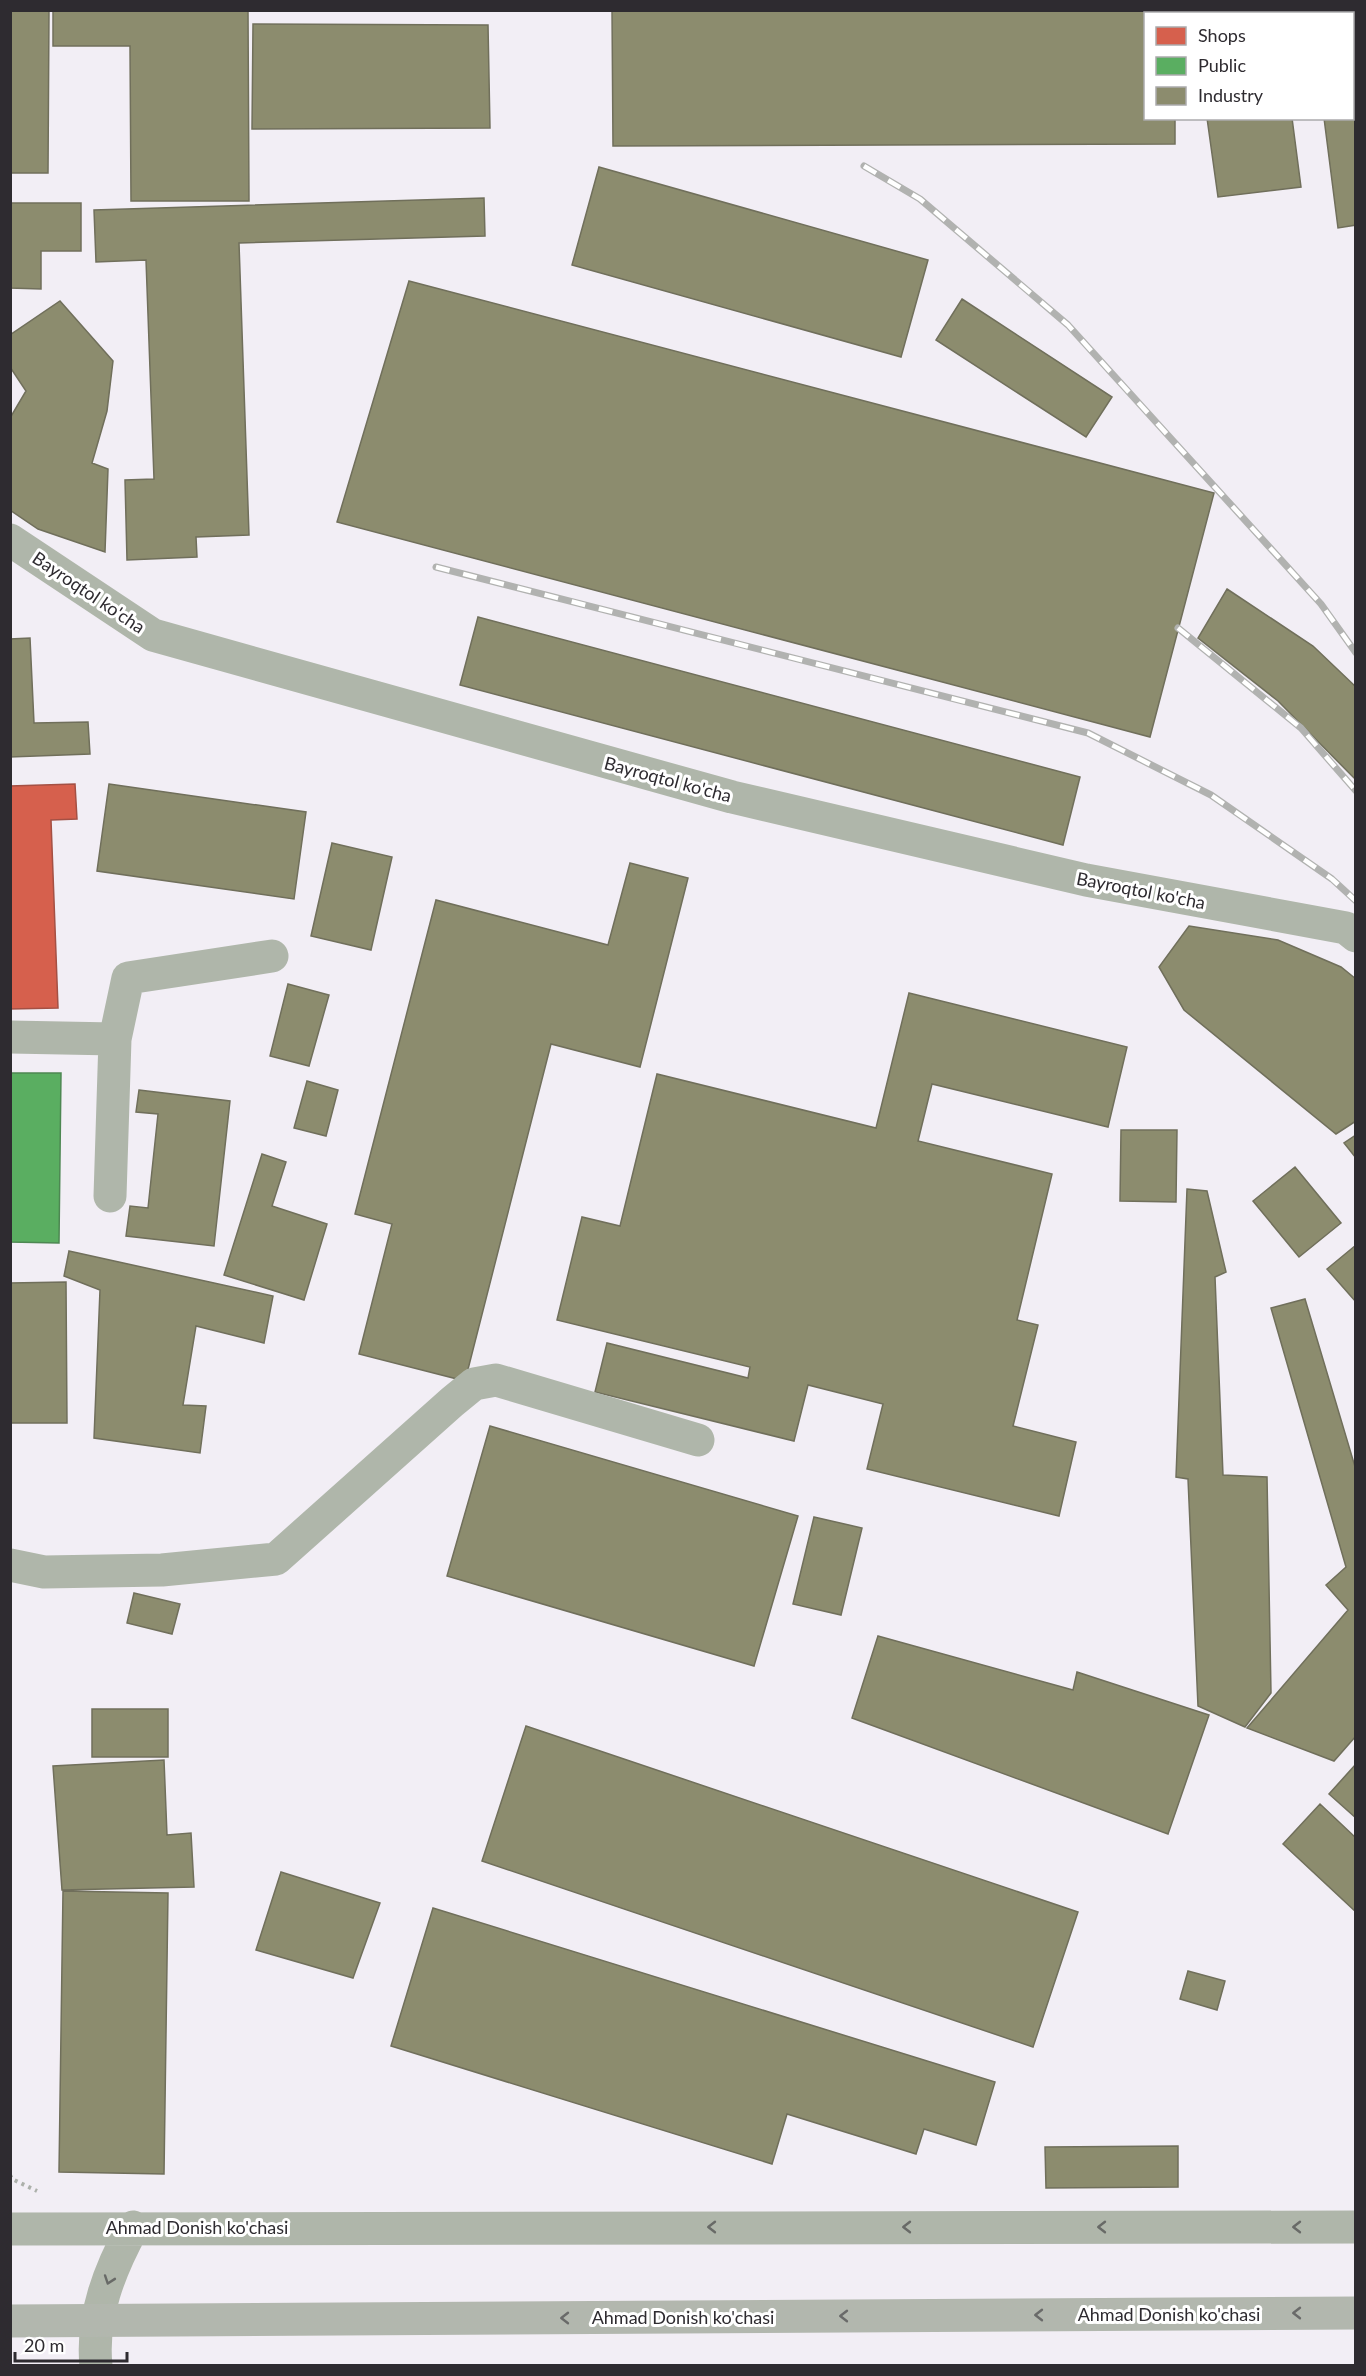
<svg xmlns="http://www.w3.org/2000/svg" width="1366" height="2376" font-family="Lato,sans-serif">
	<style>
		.shops { fill: #d6604d; stroke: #a45044; stroke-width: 1.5 }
		.public { fill: #5aae61; stroke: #4d8752; stroke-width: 1.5 }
		.industry { fill: #8c8c6e; stroke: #706f5b; stroke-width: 1.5 }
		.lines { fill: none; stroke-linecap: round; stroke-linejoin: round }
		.path { stroke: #acb0aa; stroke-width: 4; stroke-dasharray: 3 4.5; stroke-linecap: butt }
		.minor { stroke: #afb6aa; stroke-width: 33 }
		.major { stroke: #b2b7ae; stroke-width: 33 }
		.rail-casing { stroke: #b1b2b0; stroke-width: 7 }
		.rail { stroke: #fff; stroke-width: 4.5; stroke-dasharray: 14; stroke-linecap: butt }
		.oneway { stroke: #686a67 }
		.oneway2 { stroke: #696a69 }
		.labels { text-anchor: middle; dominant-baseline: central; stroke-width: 6; stroke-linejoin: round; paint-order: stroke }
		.street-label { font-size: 18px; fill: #2e2b30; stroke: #fff }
	</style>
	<rect width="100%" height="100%" fill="#f2eef5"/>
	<path class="shops" d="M75 784 77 819 51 820 58 1008 10 1009V786Z"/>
	<path class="public" d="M10 1073H61L59 1243 10 1242Z"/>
	<path class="industry" d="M10 10H49L48 173H10Z
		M53 10H248L249 201H131L130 46H53Z
		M612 10H1174V14H1146V118H1175V144L613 146Z
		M1193 10H1278V14H1193Z
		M253 24 488 25 490 128 252 129Z
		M1352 99H1356V225L1338 228 1324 118H1352Z
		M1207 118H1292L1301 187 1218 197Z
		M599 167 928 260 901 357 572 265Z
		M484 198 485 236 239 243 249 535 196 537 197 557 127 560 125 480 154 479 146 260 96 262 94 210Z
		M10 203H81V251H41V289L10 288Z
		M409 281 1214 493 1150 737 337 522Z
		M962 299 1112 397 1086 437 936 340Z
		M60 301 113 361 107 411 92 463 108 469 105 552 38 529 10 510V418L26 391 10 367V335Z
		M1227 589 1313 646 1356 687V780L1278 701 1198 638Z
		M478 617 1080 777 1063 845 460 685Z
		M30 638 34 723 88 722 90 754 10 757V639Z
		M109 784 306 812 294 899 97 871Z
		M332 843 392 857 371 950 311 936Z
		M630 863 688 878 640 1067 551 1044 465 1381 359 1354 392 1224 355 1214 436 900 608 945Z
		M1189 926 1278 940 1341 967 1356 979V1121L1336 1134 1184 1010 1159 967Z
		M288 984 329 995 309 1066 270 1056Z
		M909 993 1127 1047 1108 1127 932 1084 918 1141 1052 1174 1017 1320 1038 1325 1013 1426 1076 1442 1059 1516 867 1469 883 1404 808 1385 794 1441 595 1392 607 1343 748 1378 750 1367 557 1320 582 1217 620 1226 657 1074 876 1128Z
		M307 1081 338 1090 326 1136 294 1128Z
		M139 1090 230 1101 214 1246 126 1236 130 1206 148 1208 158 1114 136 1112Z
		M1121 1130H1177L1176 1202 1120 1201Z
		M1356 1135V1158L1344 1143Z
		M262 1154 286 1162 272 1206 327 1224 304 1300 224 1275Z
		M1295 1167 1341 1223 1299 1257 1253 1201Z
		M1187 1189 1207 1191 1226 1272 1215 1277 1223 1475 1267 1477 1271 1693 1245 1727 1198 1706 1188 1479 1176 1477Z
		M1356 1245V1302L1327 1269Z
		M69 1251 273 1296 264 1343 196 1326 183 1405 206 1406 200 1453 94 1438 100 1290 64 1276Z
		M66 1282 67 1423H10V1283Z
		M1305 1299 1356 1470V1736L1334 1761 1247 1728 1348 1610 1326 1585 1346 1567 1271 1308Z
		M490 1426 798 1516 754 1666 447 1576Z
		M814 1517 862 1528 841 1615 793 1604Z
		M134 1593 180 1604 172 1634 127 1623Z
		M878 1636 1073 1690 1077 1672 1209 1715 1168 1834 852 1718Z
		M92 1709H168V1757H92Z
		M526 1726 1078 1912 1033 2047 482 1861Z
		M164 1760 167 1835 191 1833 194 1887 62 1890 53 1766Z
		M1356 1764V1818L1329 1794Z
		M1320 1804 1356 1838V1912L1283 1844Z
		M281 1872 380 1903 353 1978 256 1950Z
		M63 1891 168 1893 164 2174 59 2172Z
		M433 1908 995 2082 976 2145 924 2129 916 2154 787 2114 772 2164 391 2046Z
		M1188 1971 1225 1981 1217 2010 1180 1999Z
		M1178 2146V2187L1046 2188 1045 2147Z"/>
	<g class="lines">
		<path class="path" d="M10 2175 12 2179 37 2191"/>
		<path class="minor" d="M10 540 153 635 732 797 1086 880 1346 928 1356 936
			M10 1037 115 1039 128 978 272 956
			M110 1196 115 1039
			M10 1565 44 1572 162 1570 276 1559 452 1402 474 1384 496 1380 698 1440
			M10 2229 1356 2227
			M96 2366C91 2316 110 2269 133 2227"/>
		<path class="major" d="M10 2321 1356 2313"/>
		<defs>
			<path id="rail" d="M864 166 920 199 1068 325 1321 604 1356 653
				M436 567 1088 733 1211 795 1332 879 1356 901
				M1178 628 1301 728 1356 791"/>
		</defs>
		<use href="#rail" class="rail-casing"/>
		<use href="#rail" class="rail"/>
	</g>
	<defs><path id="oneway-chevron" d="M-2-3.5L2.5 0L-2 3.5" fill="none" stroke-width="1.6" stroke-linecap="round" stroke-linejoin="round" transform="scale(1.5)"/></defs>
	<g class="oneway">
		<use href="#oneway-chevron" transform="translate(712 2227) rotate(-180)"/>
		<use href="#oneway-chevron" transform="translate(907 2227) rotate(-180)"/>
		<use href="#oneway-chevron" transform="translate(1102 2227) rotate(-180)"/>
		<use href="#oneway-chevron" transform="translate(1297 2227) rotate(-180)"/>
		<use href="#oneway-chevron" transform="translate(109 2280) rotate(109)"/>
	</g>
	<g class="oneway2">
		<use href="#oneway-chevron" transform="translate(1297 2313) rotate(180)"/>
		<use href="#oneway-chevron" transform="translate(1039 2315) rotate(180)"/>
		<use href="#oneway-chevron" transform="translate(844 2316) rotate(180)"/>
		<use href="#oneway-chevron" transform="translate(565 2318) rotate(180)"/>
	</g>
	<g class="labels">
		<g class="street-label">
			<text transform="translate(89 592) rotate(34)">Bayroqtol ko'cha</text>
			<text transform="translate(668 779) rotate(15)">Bayroqtol ko'cha</text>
			<text transform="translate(1141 890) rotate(11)">Bayroqtol ko'cha</text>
			<text x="197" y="2227">Ahmad Donish ko'chasi</text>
			<text x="1169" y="2314">Ahmad Donish ko'chasi</text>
			<text x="683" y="2317">Ahmad Donish ko'chasi</text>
		</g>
	</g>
	<rect width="1366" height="2376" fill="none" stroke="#2e2b30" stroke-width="24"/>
	<rect x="1144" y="12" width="210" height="108" fill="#ffffff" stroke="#abaaac" stroke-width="1.5"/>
	<rect x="1156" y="27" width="30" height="18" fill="#d6604d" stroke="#abaaac" stroke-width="1.5"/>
	<text x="1198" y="42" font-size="18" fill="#2e2b30">Shops</text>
	<rect x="1156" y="57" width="30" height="18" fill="#5aae61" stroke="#abaaac" stroke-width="1.5"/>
	<text x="1198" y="72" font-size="18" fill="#2e2b30">Public</text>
	<rect x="1156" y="87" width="30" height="18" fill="#8c8c6e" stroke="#abaaac" stroke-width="1.5"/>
	<text x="1198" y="102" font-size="18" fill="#2e2b30">Industry</text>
	<path d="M15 2352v9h112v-9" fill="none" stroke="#2e2b30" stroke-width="3"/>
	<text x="24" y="2352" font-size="18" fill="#2e2b30" stroke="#ffffff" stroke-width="4.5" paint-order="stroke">20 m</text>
</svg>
